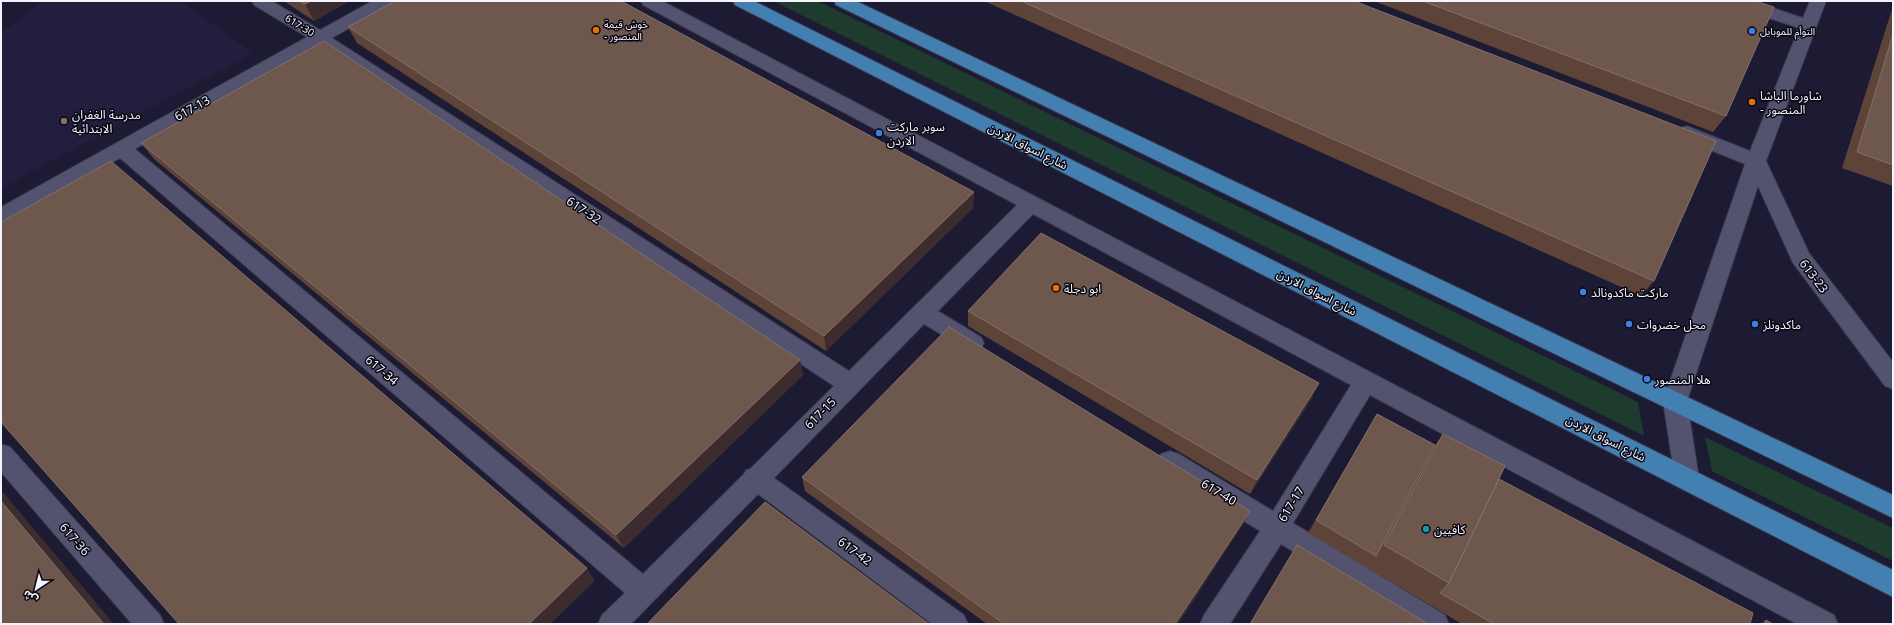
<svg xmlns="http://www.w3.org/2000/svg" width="1894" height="625" font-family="'Noto Sans','Noto Sans Arabic',sans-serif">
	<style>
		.built { fill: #221f3e }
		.green { fill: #1d3c2e }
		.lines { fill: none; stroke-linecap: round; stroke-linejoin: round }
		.minor-casing { stroke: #373548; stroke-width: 2 }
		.major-casing { stroke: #373548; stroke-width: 2 }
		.minor { fill: #53536f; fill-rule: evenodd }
		.major { fill: #437fb0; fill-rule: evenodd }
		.wall { fill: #5e4438 }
		.shaded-wall { fill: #3d2c2d }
		.building { fill: #6e574d; stroke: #837069 }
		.food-dot { fill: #e8710a; stroke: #080711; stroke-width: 1.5 }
		.shop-dot { fill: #3f7fe0; stroke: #080711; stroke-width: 1.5 }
		.education-dot { fill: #8d6e63; stroke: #080711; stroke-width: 1.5 }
		.culture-dot { fill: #0f9aa8; stroke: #080711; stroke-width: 1.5 }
		.labels { text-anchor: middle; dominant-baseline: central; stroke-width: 3; stroke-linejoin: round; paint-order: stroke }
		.far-poi-label { font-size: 10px; fill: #f4f4fe; stroke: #080711; text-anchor: start }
		.far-street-label { font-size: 10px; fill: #f4f4fe; stroke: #080711 }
		.poi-label { font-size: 12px; fill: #f4f4fe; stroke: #080711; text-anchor: start }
		.street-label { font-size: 12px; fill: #f4f4fe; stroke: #080711 }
	</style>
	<rect width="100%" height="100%" fill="#1d1b33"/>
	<path class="built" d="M43 1H180L253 53 1 188V33Z"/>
	<path class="green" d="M773 1H818L1638 402 1644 436Z
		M1705 437 1893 528V561L1712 471Z"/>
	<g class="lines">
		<defs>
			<path id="minor" d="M252 1H272L320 30 372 1H392L390 5 332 38 849 371 1017 205 643 5 641 1H662L1834 615 1838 624H1797L1370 395 1293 523 1445 615 1449 624H1410L1281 544 1230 624H1200L1204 615 1260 531 1161 470 1158 462 1161 454 1170 451 1179 454 1273 511 1351 385 1033 214 938 311 981 337 984 343 981 349 973 352 965 349 924 324 774 478 964 615 968 624H932L758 494 631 624H598L602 615 625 593 120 158 8 221 1 223V207L307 37 254 5ZM319 45 834 386 750 469 746 470 744 474 643 574 135 149Z
				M1727 1H1752L1803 18 1810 1H1826L1766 161 1809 253 1893 362V389L1885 386 1793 263 1758 186 1687 401 1699 479 1696 487 1687 490 1678 487 1675 479 1663 401 1745 164 1680 138 1677 133 1680 128 1687 126 1750 151 1799 28 1729 5Z
				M1 444 10 447 160 615 164 624H132L1 472Z"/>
			<path id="major" d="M733 1H754L1893 570V597L735 5Z
				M834 1H856L1893 495V518L836 5Z"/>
		</defs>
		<use href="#minor" class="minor-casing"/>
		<use href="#major" class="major-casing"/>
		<use href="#minor" class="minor"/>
		<use href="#major" class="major"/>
	</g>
	<path class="wall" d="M284 1H349L314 21Z
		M984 1H1354L1654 281 1641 296Z
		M1374 1H1755L1726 116 1713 132Z
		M1893 6V186L1842 168Z
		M348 27 974 192 973 208 826 351 357 43Z
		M141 143 800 360 803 375 624 548 154 159Z
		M968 311 1312 398 1250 494 968 326Z
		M1377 414 1435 445 1443 434 1499 479 1750 624H1462L1308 533Z
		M802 477 1250 511 1243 524 1178 624H987L805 491Z
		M1766 620 1773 624H1760Z"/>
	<path class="shaded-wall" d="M311 1H349L314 21 305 4Z
		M974 192 973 208 826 351 824 336Z
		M800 360 803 375 624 548 616 535Z
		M1319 383 1312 398 1250 494 1257 480Z
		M1 490 114 624H104L1 501Z
		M1250 511 1243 524 1178 624H1175Z
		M587 568 595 581 550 624H529Z"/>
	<path class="building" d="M299 1H311L305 4Z
		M395 1H621L974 192 824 336 348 27Z
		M1021 1H1354L1716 141 1654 281Z
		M1423 1H1755L1774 7 1726 116Z
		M1893 34V165L1857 152Z
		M324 41 800 360 616 535 141 143Z
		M111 161 587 568 529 624H179L1 422V222Z
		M1041 233 1319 383 1257 480 968 311Z
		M949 327 1250 511 1175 624H1004L802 477Z
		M1377 414 1435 445 1376 556 1316 520Z
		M1443 434 1505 466 1449 583 1384 545Z
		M1499 479 1753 613 1750 624H1494L1440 593 1449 583Z
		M1 501 104 624H1Z
		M765 502 929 624H647Z
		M1297 545 1428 624H1250Z
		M1766 620 1773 624H1765Z"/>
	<g class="food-dot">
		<circle cx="596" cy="30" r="4"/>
		<circle cx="1752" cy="102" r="4"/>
		<circle cx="1056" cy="288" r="4"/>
	</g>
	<g class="shop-dot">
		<circle cx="1752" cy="31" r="4"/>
		<circle cx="879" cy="133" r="4"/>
		<circle cx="1583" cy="292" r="4"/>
		<circle cx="1629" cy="324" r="4"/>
		<circle cx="1755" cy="324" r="4"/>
		<circle cx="1647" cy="379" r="4"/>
	</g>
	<circle class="education-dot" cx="64" cy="121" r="4"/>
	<circle class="culture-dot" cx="1426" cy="529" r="4"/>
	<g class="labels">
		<g class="far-poi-label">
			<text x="604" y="24">خوش قيمة<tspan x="604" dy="12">- المنصور</tspan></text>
			<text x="1760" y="31">التوأم للموبايل</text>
		</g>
		<g class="far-street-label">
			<text transform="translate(300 25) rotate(31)">617-30</text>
		</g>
		<g class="poi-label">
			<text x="1760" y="95">شاورما الباشا<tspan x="1760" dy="14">- المنصور</tspan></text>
			<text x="72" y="114">مدرسة الغفران<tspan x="72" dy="14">الابتدائية</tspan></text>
			<text x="887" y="126">سوبر ماركت<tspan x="887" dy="14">الاردن</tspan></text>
			<text x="1064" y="288">ابو دجلة</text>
			<text x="1591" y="292">ماركت ماكدونالد</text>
			<text x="1637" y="324">محل خضروات</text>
			<text x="1763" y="324">ماكدونلز</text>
			<text x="1655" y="379">هلا المنصور</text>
			<text x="1434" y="529">كافيين</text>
		</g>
		<g class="street-label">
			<text transform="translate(192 108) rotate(-29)">617-13</text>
			<text transform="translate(1028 146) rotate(27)">شارع اسواق الاردن</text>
			<text transform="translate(584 210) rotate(33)">617-32</text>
			<text transform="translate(1814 276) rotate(53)">613-23</text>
			<text transform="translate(1317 292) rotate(27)">شارع اسواق الاردن</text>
			<text transform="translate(382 370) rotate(40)">617-34</text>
			<text transform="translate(820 413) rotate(-45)">617-15</text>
			<text transform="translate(1606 438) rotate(27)">شارع اسواق الاردن</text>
			<text transform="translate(1219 492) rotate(31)">617-40</text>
			<text transform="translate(1291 504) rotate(-59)">617-17</text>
			<text transform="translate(75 539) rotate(49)">617-36</text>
			<text transform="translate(855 551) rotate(36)">617-42</text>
		</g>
	</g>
	<rect width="1894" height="625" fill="none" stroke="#f4f4fe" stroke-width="4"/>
	<g transform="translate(36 589) rotate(215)" stroke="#080711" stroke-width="3" paint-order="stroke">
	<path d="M0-3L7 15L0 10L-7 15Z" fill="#f4f4fe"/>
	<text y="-6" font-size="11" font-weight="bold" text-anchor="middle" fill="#f4f4fe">ش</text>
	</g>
</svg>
